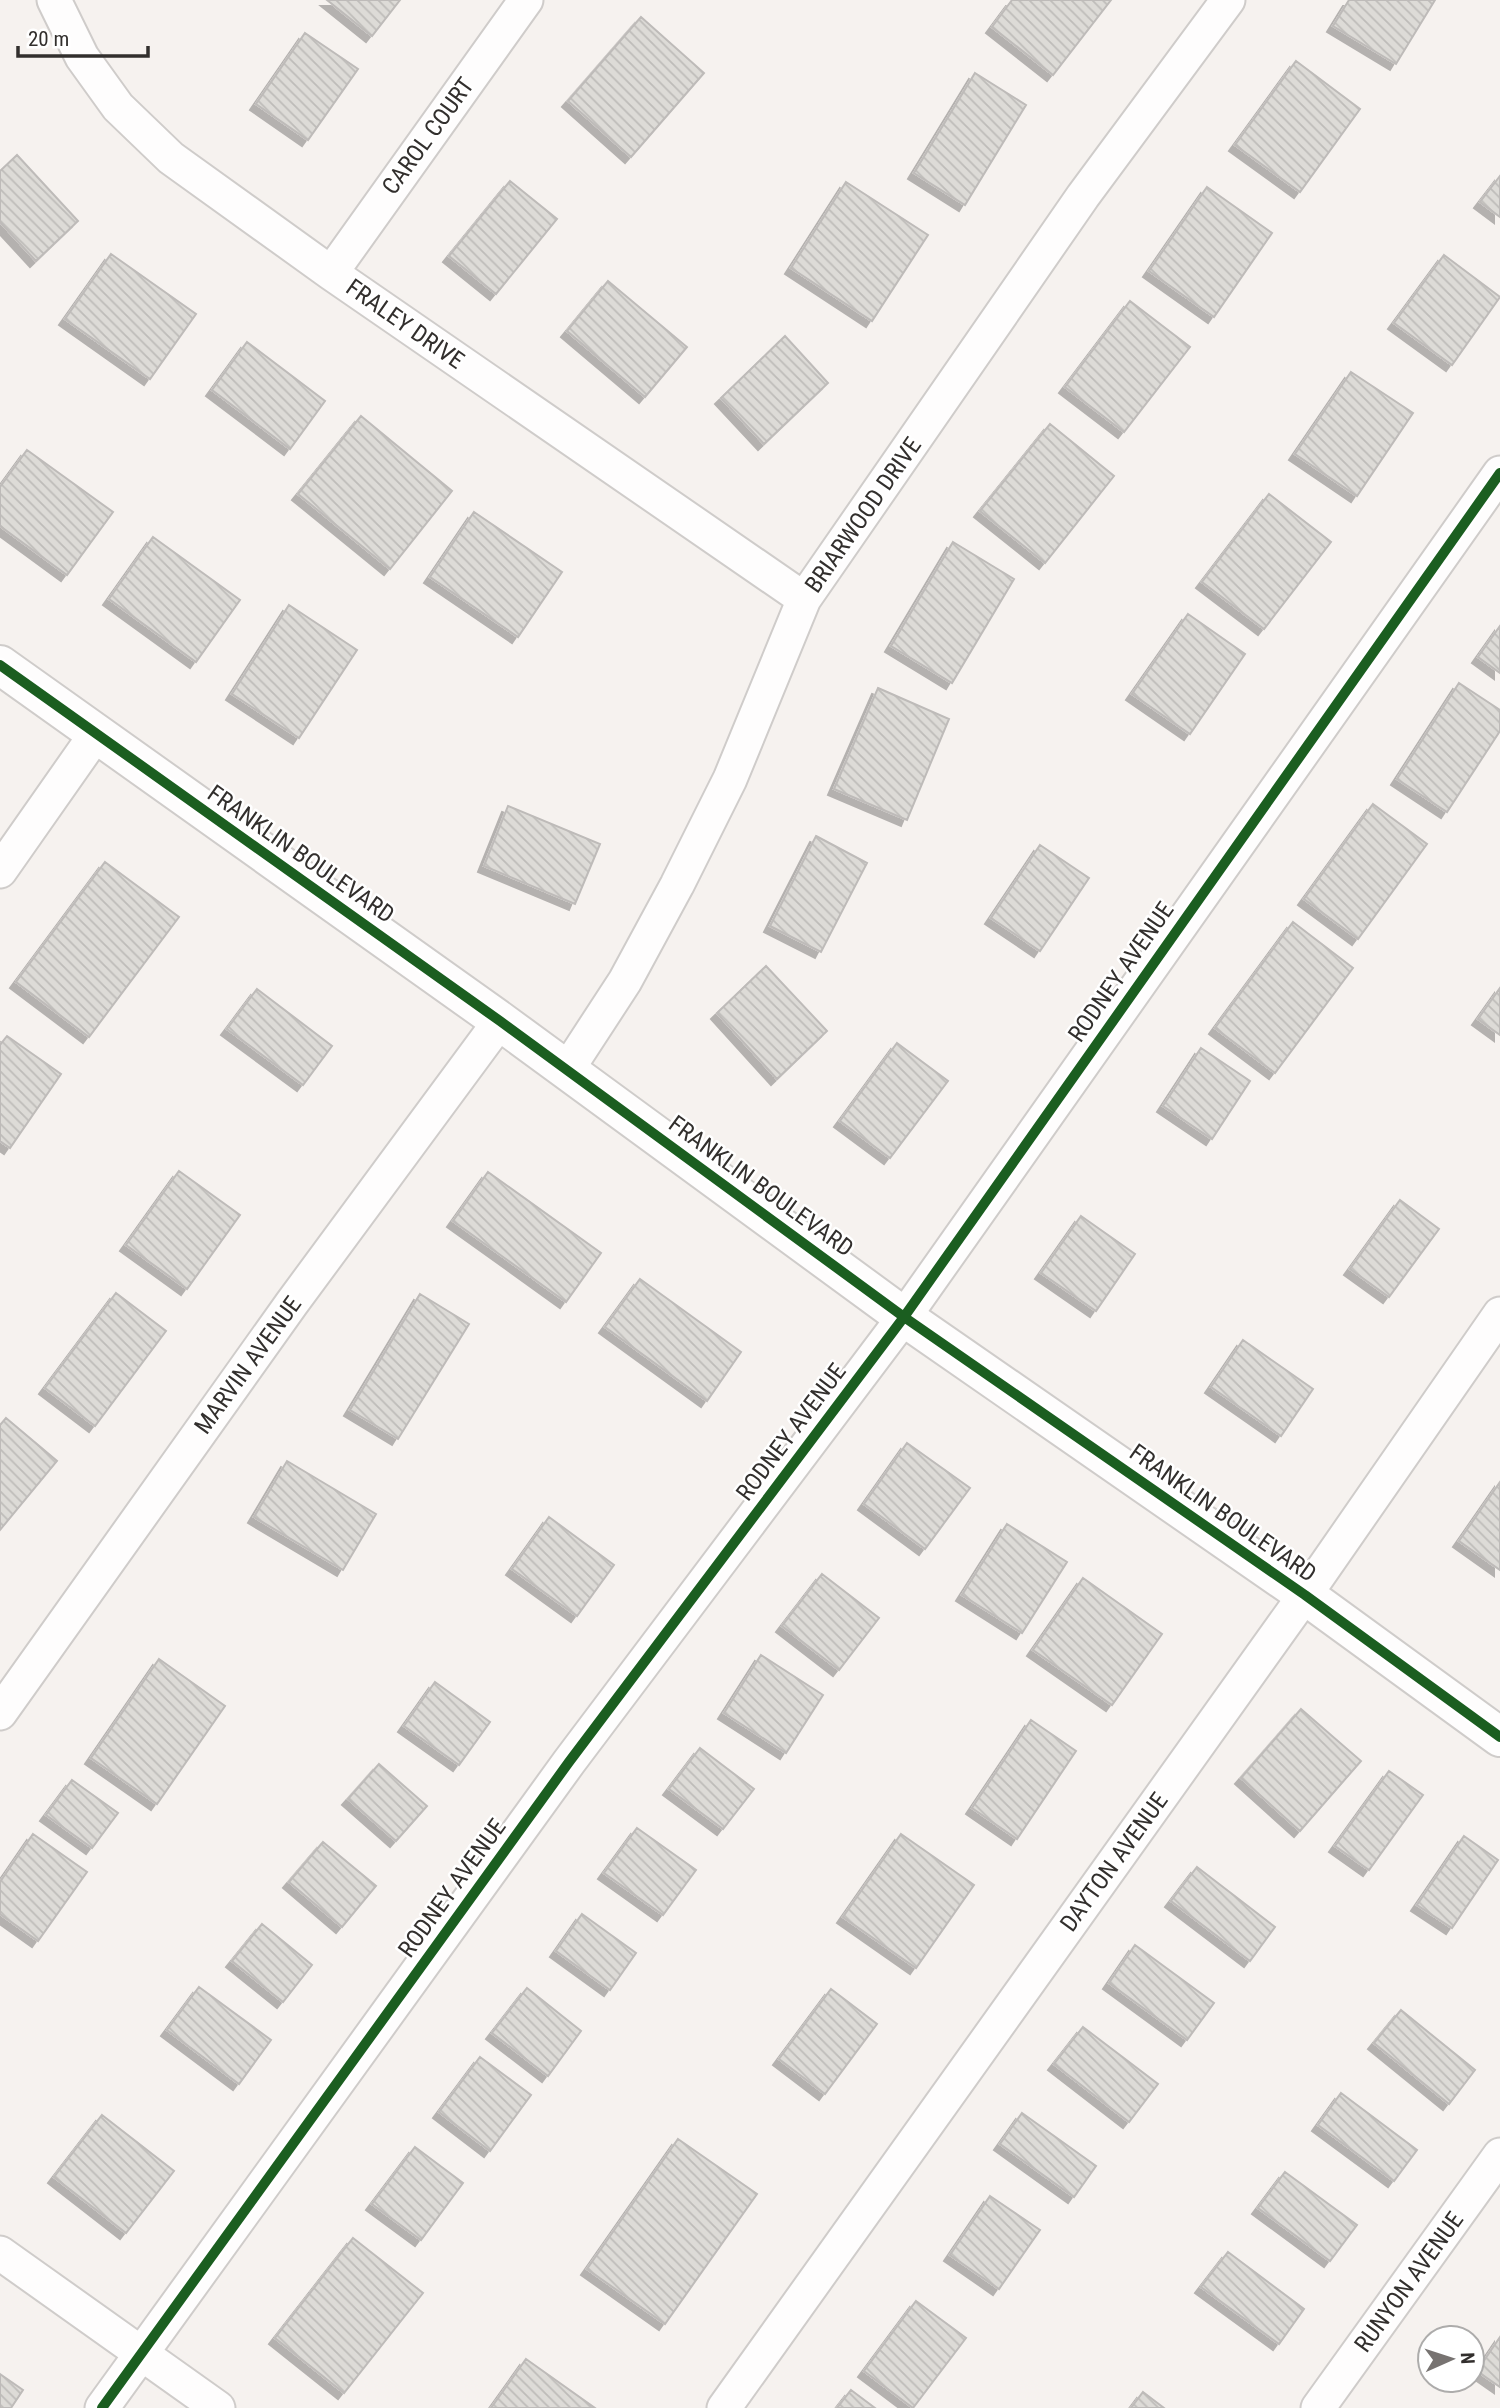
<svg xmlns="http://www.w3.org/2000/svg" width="1500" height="2408" font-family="'Roboto Condensed',sans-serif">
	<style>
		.building { fill: url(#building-back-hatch); stroke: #bebbb9; stroke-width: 2; filter: url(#shadow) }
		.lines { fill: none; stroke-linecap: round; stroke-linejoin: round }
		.minor-casing { stroke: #cfccca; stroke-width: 37 }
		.tertiary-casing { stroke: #cfccca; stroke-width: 42 }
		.minor { stroke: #fefdfd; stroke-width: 33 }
		.tertiary { stroke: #fefdfd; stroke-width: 38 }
		.cycleway-casing { stroke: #fff; stroke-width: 15 }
		.cycleway { stroke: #1b5e20; stroke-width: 10 }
		.labels { text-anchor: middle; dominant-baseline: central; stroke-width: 5; stroke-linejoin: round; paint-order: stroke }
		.street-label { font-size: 24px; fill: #322f2d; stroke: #fff }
	</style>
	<defs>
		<pattern id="building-back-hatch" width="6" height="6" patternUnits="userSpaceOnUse" patternTransform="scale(1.75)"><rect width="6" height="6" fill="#dddbd7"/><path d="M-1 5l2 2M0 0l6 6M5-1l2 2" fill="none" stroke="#bebcb9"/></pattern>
		<filter id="shadow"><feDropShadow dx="-6" dy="6" stdDeviation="0" flood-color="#0004"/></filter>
	</defs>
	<rect width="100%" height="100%" fill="#f6f2ef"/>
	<path class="building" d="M327 0H400L372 36Z
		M1012 0H1111L1053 75 992 27Z
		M1349 0H1435L1396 64 1333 26Z
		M641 17 704 73 631 157 568 101Z
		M305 33 358 69 308 140 256 104Z
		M1296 61 1360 109 1300 192 1235 145Z
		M975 73 1026 105 965 205 914 173Z
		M17 155 78 221 36 261 0 222V171Z
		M1500 176V217L1480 202Z
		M510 181 557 219 496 294 449 256Z
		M846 182 928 235 872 321 791 268Z
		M1207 187 1272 233 1214 317 1149 271Z
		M111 254 196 314 150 379 65 319Z
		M1444 255 1500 297 1452 365 1394 323Z
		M608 281 687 347 645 397 567 331Z
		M1130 301 1190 347 1124 432 1065 387Z
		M785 336 828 383 764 444 721 398Z
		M247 342 325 401 290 449 212 390Z
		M1351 372 1413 413 1357 496 1295 454Z
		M361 416 452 491 390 569 298 494Z
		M1050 424 1114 476 1045 563 980 511Z
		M27 450 113 512 67 575 0 526V487Z
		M1269 494 1331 542 1264 629 1202 582Z
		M474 512 562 572 518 637 430 577Z
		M153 537 240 600 196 662 109 599Z
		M953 542 1014 579 952 683 891 646Z
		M289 605 357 650 299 738 232 694Z
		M1188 614 1245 654 1190 734 1132 694Z
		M1500 626V673L1478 657Z
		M1459 683 1500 710V731L1447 812 1397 779Z
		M878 688 949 719 907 820 834 789Z
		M1373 804 1427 844 1358 939 1304 899Z
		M508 806 600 844 575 904 484 866Z
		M816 836 867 863 821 952 770 926Z
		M1040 845 1089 878 1040 951 991 918Z
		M105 862 179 917 89 1037 16 982Z
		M1293 922 1353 968 1275 1073 1215 1028Z
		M766 966 827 1031 777 1079 717 1013Z
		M1500 988V1035L1478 1019Z
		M257 989 332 1046 303 1085 227 1029Z
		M7 1036 61 1074 10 1148 0 1141V1045Z
		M897 1043 948 1081 890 1158 840 1121Z
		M1201 1048 1250 1081 1212 1139 1163 1106Z
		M179 1171 240 1215 187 1289 126 1245Z
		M488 1172 601 1253 566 1302 453 1221Z
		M1400 1200 1439 1229 1389 1297 1350 1269Z
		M1081 1216 1135 1254 1096 1311 1041 1273Z
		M640 1279 741 1352 707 1401 605 1327Z
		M116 1293 166 1331 95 1426 45 1388Z
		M420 1294 469 1324 398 1439 350 1410Z
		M1243 1340 1313 1389 1281 1436 1211 1387Z
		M6 1418 57 1461 0 1530V1425Z
		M907 1443 970 1488 925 1549 864 1504Z
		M287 1461 376 1514 343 1570 254 1517Z
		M1500 1482V1570L1459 1541Z
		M549 1517 614 1565 577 1616 512 1569Z
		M1007 1524 1067 1562 1022 1633 962 1595Z
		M822 1574 879 1618 839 1670 782 1626Z
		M1083 1578 1162 1634 1112 1705 1033 1650Z
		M761 1655 823 1695 786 1753 724 1713Z
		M159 1659 225 1706 157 1804 91 1758Z
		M435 1682 490 1722 459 1765 404 1726Z
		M1301 1709 1361 1761 1300 1831 1241 1778Z
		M1031 1720 1076 1751 1017 1839 972 1808Z
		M700 1748 754 1789 723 1829 669 1789Z
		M379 1764 427 1806 396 1841 348 1799Z
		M1389 1771 1423 1795 1369 1870 1335 1846Z
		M72 1780 118 1813 92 1848 46 1815Z
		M637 1828 696 1870 663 1915 604 1873Z
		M33 1834 87 1872 38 1941 0 1914V1882Z
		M901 1834 974 1885 916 1968 843 1917Z
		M1464 1836 1498 1860 1452 1928 1417 1905Z
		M323 1842 376 1886 342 1927 289 1882Z
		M1197 1867 1275 1927 1250 1961 1171 1901Z
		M582 1914 636 1953 610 1990 556 1951Z
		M262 1924 312 1965 283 2002 232 1961Z
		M1135 1945 1214 2003 1187 2040 1109 1983Z
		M199 1987 271 2040 239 2084 167 2030Z
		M527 1988 581 2031 548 2076 492 2033Z
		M831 1989 877 2024 825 2094 779 2059Z
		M1401 2010 1475 2070 1449 2104 1374 2043Z
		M1083 2027 1158 2084 1129 2122 1054 2064Z
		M480 2057 531 2095 490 2151 439 2112Z
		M1341 2093 1417 2150 1394 2181 1318 2125Z
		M1022 2113 1096 2166 1074 2197 1000 2144Z
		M102 2115 174 2171 126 2233 54 2177Z
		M678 2139 757 2194 665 2324 587 2269Z
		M415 2147 463 2183 421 2240 372 2204Z
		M1285 2172 1357 2225 1330 2261 1258 2208Z
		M990 2196 1040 2230 999 2289 950 2255Z
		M353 2238 423 2293 344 2393 275 2338Z
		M1228 2252 1304 2309 1279 2344 1201 2287Z
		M916 2301 966 2338 913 2408 864 2371Z
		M1500 2337V2387L1477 2371Z
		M526 2359 595 2408H491Z
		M0 2374 23 2390 11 2408H0Z
		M851 2390 875 2408H837Z
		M1143 2392 1164 2408H1131Z"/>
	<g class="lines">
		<defs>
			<path id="minor" d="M54 0 82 57 118 107 171 158 331 273 804 599
				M331 273 526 0
				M0 871 96 734
				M567 1070 625 981 677 885 730 779 804 599 1083 196 1228 0
				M0 1713 292 1303 500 1021
				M0 2253 218 2408
				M102 2408 569 1762 904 1317 1500 473
				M724 2408 1305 1595 1500 1314
				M1318 2408 1500 2155"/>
			<path id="tertiary" d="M0 665 500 1021 904 1317 1305 1595 1500 1737"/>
		</defs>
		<use href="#minor" class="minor-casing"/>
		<use href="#tertiary" class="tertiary-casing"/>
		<use href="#minor" class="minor"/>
		<use href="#tertiary" class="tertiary"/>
		<defs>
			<path id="cycleway" d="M0 665 500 1021 904 1317 1305 1595 1500 1737
				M102 2408 569 1762 904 1317 1500 473"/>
		</defs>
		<use href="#cycleway" class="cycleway-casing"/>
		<use href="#cycleway" class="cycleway"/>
	</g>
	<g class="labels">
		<g class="street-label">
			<text transform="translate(428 136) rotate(-54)">CAROL COURT</text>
			<text transform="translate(405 324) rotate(35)">FRALEY DRIVE</text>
			<text transform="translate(863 515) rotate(-55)">BRIARWOOD DRIVE</text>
			<text transform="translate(301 854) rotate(35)">FRANKLIN BOULEVARD</text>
			<text transform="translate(1121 972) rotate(-55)">RODNEY AVENUE</text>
			<text transform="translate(761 1186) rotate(36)">FRANKLIN BOULEVARD</text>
			<text transform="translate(248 1365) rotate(-54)">MARVIN AVENUE</text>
			<text transform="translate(791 1432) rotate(-53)">RODNEY AVENUE</text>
			<text transform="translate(1223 1513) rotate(35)">FRANKLIN BOULEVARD</text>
			<text transform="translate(1114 1862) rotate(-54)">DAYTON AVENUE</text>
			<text transform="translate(452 1888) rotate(-54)">RODNEY AVENUE</text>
			<text transform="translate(1409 2282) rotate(-54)">RUNYON AVENUE</text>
		</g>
	</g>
	<g transform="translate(1451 2359) rotate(87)"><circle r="33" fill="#ffffff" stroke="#adacab" stroke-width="2"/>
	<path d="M0-5L12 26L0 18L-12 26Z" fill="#777371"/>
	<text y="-10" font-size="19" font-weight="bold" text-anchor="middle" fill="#322f2d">N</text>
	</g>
	<path d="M18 46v10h130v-10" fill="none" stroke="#322f2d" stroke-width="3.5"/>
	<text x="28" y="46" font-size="21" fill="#322f2d" stroke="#ffffff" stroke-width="5" paint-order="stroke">20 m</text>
</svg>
